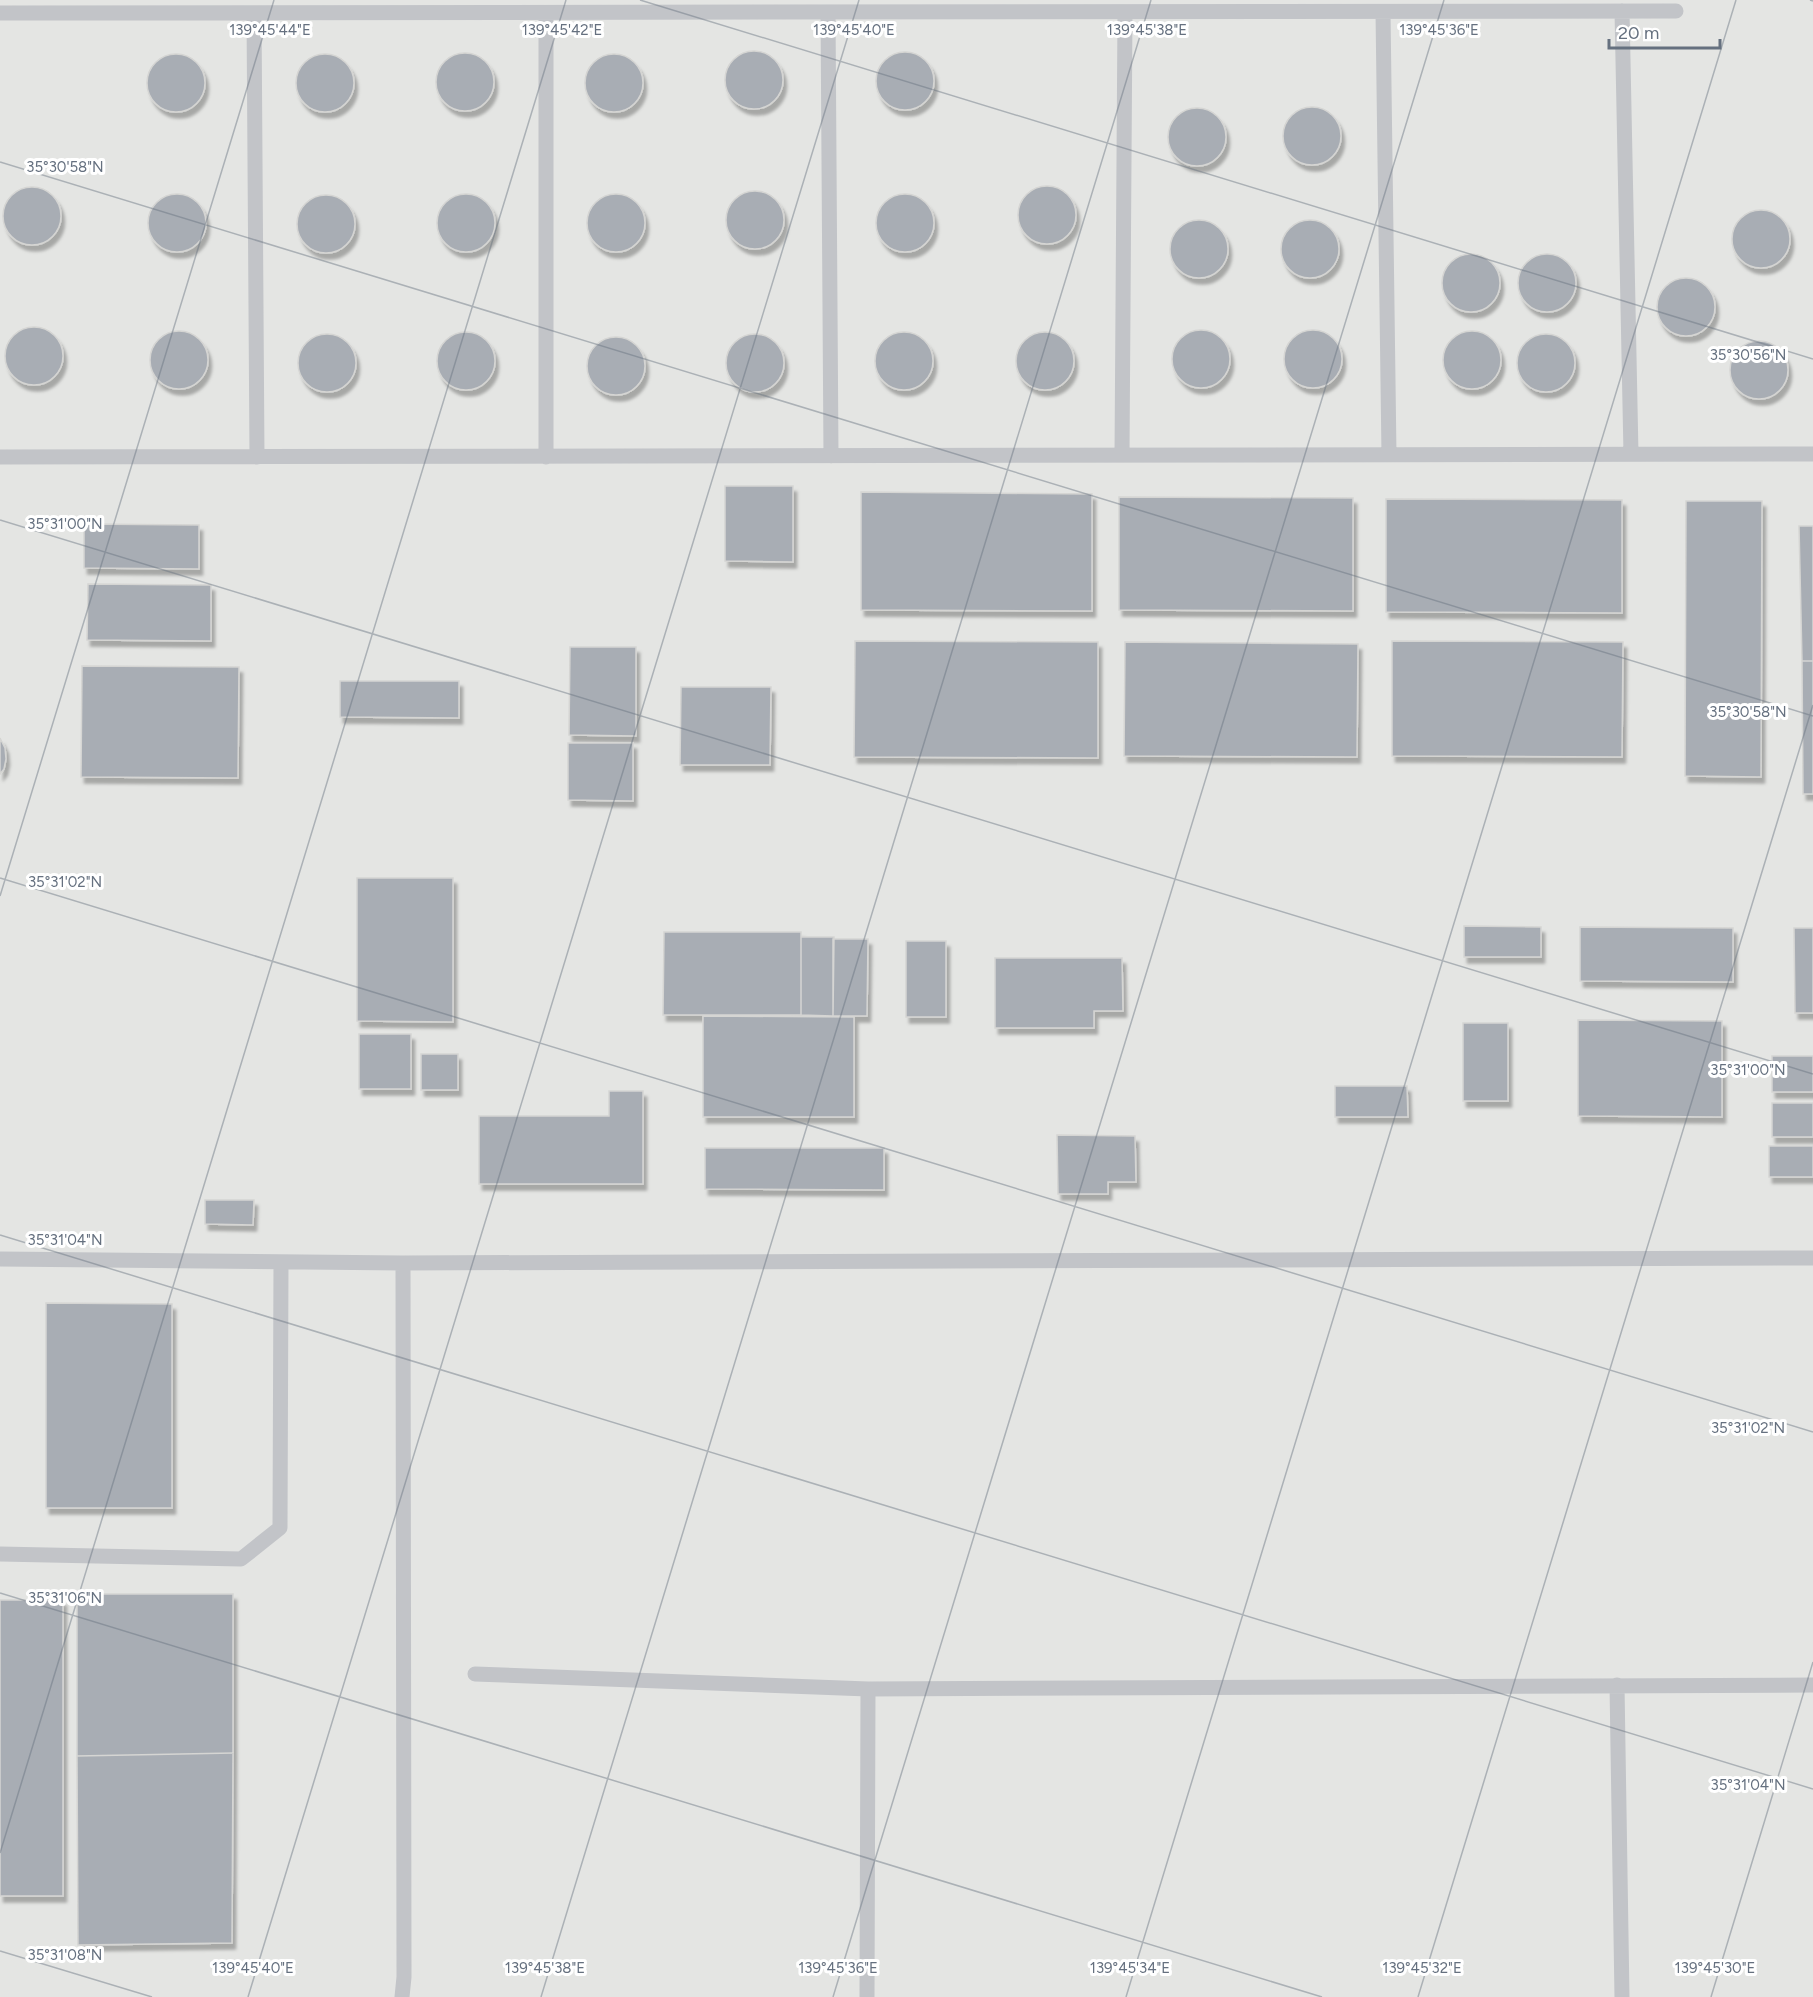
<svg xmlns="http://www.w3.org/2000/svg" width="1813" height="1997" font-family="Figtree,sans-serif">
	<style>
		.built { fill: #e4e5e3 }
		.building { fill: #a8adb4; stroke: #d5d5d3; stroke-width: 1.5; filter: url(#shadow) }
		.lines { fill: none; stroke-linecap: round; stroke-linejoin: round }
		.service { stroke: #c2c4c8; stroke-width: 15 }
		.ticks { fill: none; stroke: #65707f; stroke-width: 1.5; stroke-opacity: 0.45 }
		.ticks-label { font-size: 15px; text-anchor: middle; fill: #65707f; stroke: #fff; stroke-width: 6; stroke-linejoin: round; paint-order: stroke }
	</style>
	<defs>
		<filter id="shadow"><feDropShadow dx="3.5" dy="6" stdDeviation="1.5" flood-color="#0004"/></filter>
	</defs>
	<rect width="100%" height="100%" fill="#f3f4f0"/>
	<path class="built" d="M0 0H1813V1997H0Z"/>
	<path class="building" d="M725 80a29 29 0 1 1 58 0a29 29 0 1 1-58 0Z
		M876 81a29 29 0 1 1 58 0a29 29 0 1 1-58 0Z
		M436 82a29 29 0 1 1 58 0a29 29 0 1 1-58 0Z
		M296 83a29 29 0 1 1 58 0a29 29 0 1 1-58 0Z
		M147 83a29 29 0 1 1 58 0a29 29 0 1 1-58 0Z
		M585 83a29 29 0 1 1 58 0a29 29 0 1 1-58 0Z
		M1283 136a29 29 0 1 1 58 0a29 29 0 1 1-58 0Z
		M1168 137a29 29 0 1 1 58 0a29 29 0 1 1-58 0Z
		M1018 215a29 29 0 1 1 58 0a29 29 0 1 1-58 0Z
		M3 216a29 29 0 1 1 58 0a29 29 0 1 1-58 0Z
		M726 220a29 29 0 1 1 58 0a29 29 0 1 1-58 0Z
		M148 223a29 29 0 1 1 58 0a29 29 0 1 1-58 0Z
		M437 223a29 29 0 1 1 58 0a29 29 0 1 1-58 0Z
		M876 223a29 29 0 1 1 58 0a29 29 0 1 1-58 0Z
		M587 223a29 29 0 1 1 58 0a29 29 0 1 1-58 0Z
		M297 224a29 29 0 1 1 58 0a29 29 0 1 1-58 0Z
		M1732 239a29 29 0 1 1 58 0a29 29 0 1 1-58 0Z
		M1281 249a29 29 0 1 1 58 0a29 29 0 1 1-58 0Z
		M1170 249a29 29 0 1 1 58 0a29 29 0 1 1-58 0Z
		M1518 283a29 29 0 1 1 58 0a29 29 0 1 1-58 0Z
		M1442 283a29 29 0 1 1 58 0a29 29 0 1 1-58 0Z
		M1657 307a29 29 0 1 1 58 0a29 29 0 1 1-58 0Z
		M5 356a29 29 0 1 1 58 0a29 29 0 1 1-58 0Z
		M1172 359a29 29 0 1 1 58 0a29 29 0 1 1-58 0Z
		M1284 359a29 29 0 1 1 58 0a29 29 0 1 1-58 0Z
		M1443 360a29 29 0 1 1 58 0a29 29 0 1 1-58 0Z
		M150 360a29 29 0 1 1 58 0a29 29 0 1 1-58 0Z
		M1016 361a29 29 0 1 1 58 0a29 29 0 1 1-58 0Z
		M437 361a29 29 0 1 1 58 0a29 29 0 1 1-58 0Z
		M875 361a29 29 0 1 1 58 0a29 29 0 1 1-58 0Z
		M1517 363a29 29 0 1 1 58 0a29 29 0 1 1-58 0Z
		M298 363a29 29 0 1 1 58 0a29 29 0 1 1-58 0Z
		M726 363a29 29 0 1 1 58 0a29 29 0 1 1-58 0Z
		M587 366a29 29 0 1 1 58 0a29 29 0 1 1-58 0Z
		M1730 370a29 29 0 1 1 58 0a29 29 0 1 1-58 0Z
		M725 486H793V562L725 561Z
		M861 492 1092 494V611L861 610Z
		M1119 497 1353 498V611L1119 610Z
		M1386 499 1622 500V613L1386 612Z
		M1686 501H1762L1761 777 1685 776Z
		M84 524 199 525V569L84 568Z
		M1799 526H1813V661H1802Z
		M88 584 211 585V641L87 640Z
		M855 641 1098 642V758L854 757Z
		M1392 641 1623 642 1622 757 1392 756Z
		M1125 642 1358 644 1357 757 1124 756Z
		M570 647H636V736L569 735Z
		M1802 661H1813V794H1803Z
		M82 666 239 667 238 778 81 777Z
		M340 681H459V718L340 717Z
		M681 687H771L770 765H680Z
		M0 738 5 748 6 759 4 769 0 774Z
		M568 743H633V801L568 800Z
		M357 878H453V1022L357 1021Z
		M1464 926 1541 927V957H1464Z
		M1580 927 1733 928V982L1580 981Z
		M1794 928H1813V1013H1795Z
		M664 932H801V1015H663Z
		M801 937H834L833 1016 801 1015Z
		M833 939H868L867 1016H833Z
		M906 941H946V1017H906Z
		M995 958H1122L1123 1011H1094V1028H995Z
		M703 1016 854 1017V1117H703Z
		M1578 1020 1722 1021V1117L1578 1116Z
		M1463 1023H1508V1101H1463Z
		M359 1034H411V1089H359Z
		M421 1054H458V1090H421Z
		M1772 1056H1813V1092H1772Z
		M1335 1086H1407L1408 1117H1335Z
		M609 1091H643V1184H479V1116H609Z
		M1772 1103H1813V1137H1772Z
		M1057 1135 1135 1136 1136 1182H1108V1194H1058Z
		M1769 1146H1813V1177H1769Z
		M705 1148H884V1190L705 1189Z
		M205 1200H254L253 1225 205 1224Z
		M46 1303 172 1304V1508H46Z
		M77 1594H233V1753L77 1756Z
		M0 1600H63V1896H0Z
		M233 1753 232 1943 78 1945 77 1756Z"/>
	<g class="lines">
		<path class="service" d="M1622 11 1631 454
			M828 12 831 456
			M1383 12 1389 455
			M0 13 1676 11
			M254 13 257 457
			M546 13V457
			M1122 455 1125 12
			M0 457 1813 454
			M0 1259 403 1263 1813 1258
			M0 1554 241 1559 280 1528 281 1262
			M475 1674 868 1689 1813 1685
			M1617 1685 1622 1997
			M402 1997 404 1977 403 1263
			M867 1997 868 1689"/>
	</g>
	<path class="ticks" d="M640 0 1813 359M1810 0 1813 1M0 162 1813 716M0 520 1813 1074M0 878 1813 1432M0 896 274 0M0 1235 1813 1789M0 1593 1322 1997M0 1853 566 0M0 1951 152 1997M248 1997 859 0M541 1997 1151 0M833 1997 1444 0M1126 1997 1736 0M1418 1997 1813 705M1711 1997 1813 1662"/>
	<g class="ticks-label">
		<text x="270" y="35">139°45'44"E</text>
		<text x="562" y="35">139°45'42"E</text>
		<text x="854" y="35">139°45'40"E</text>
		<text x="1147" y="35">139°45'38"E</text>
		<text x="1439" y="35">139°45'36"E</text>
		<text x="65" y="172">35°30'58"N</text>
		<text x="1748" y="360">35°30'56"N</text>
		<text x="65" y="529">35°31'00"N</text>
		<text x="1748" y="717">35°30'58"N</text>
		<text x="65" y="887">35°31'02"N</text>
		<text x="1748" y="1075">35°31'00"N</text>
		<text x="65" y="1245">35°31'04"N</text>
		<text x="1748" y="1433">35°31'02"N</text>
		<text x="65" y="1603">35°31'06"N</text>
		<text x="1748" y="1790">35°31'04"N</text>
		<text x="65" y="1960">35°31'08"N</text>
		<text x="253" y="1973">139°45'40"E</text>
		<text x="545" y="1973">139°45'38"E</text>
		<text x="838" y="1973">139°45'36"E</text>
		<text x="1130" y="1973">139°45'34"E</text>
		<text x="1422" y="1973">139°45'32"E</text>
		<text x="1715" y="1973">139°45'30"E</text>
	</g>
	<path d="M1609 39v9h111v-9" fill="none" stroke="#65707f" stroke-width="3"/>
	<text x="1618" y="39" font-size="18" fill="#65707f" stroke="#ffffff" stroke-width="4.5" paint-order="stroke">20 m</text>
</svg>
